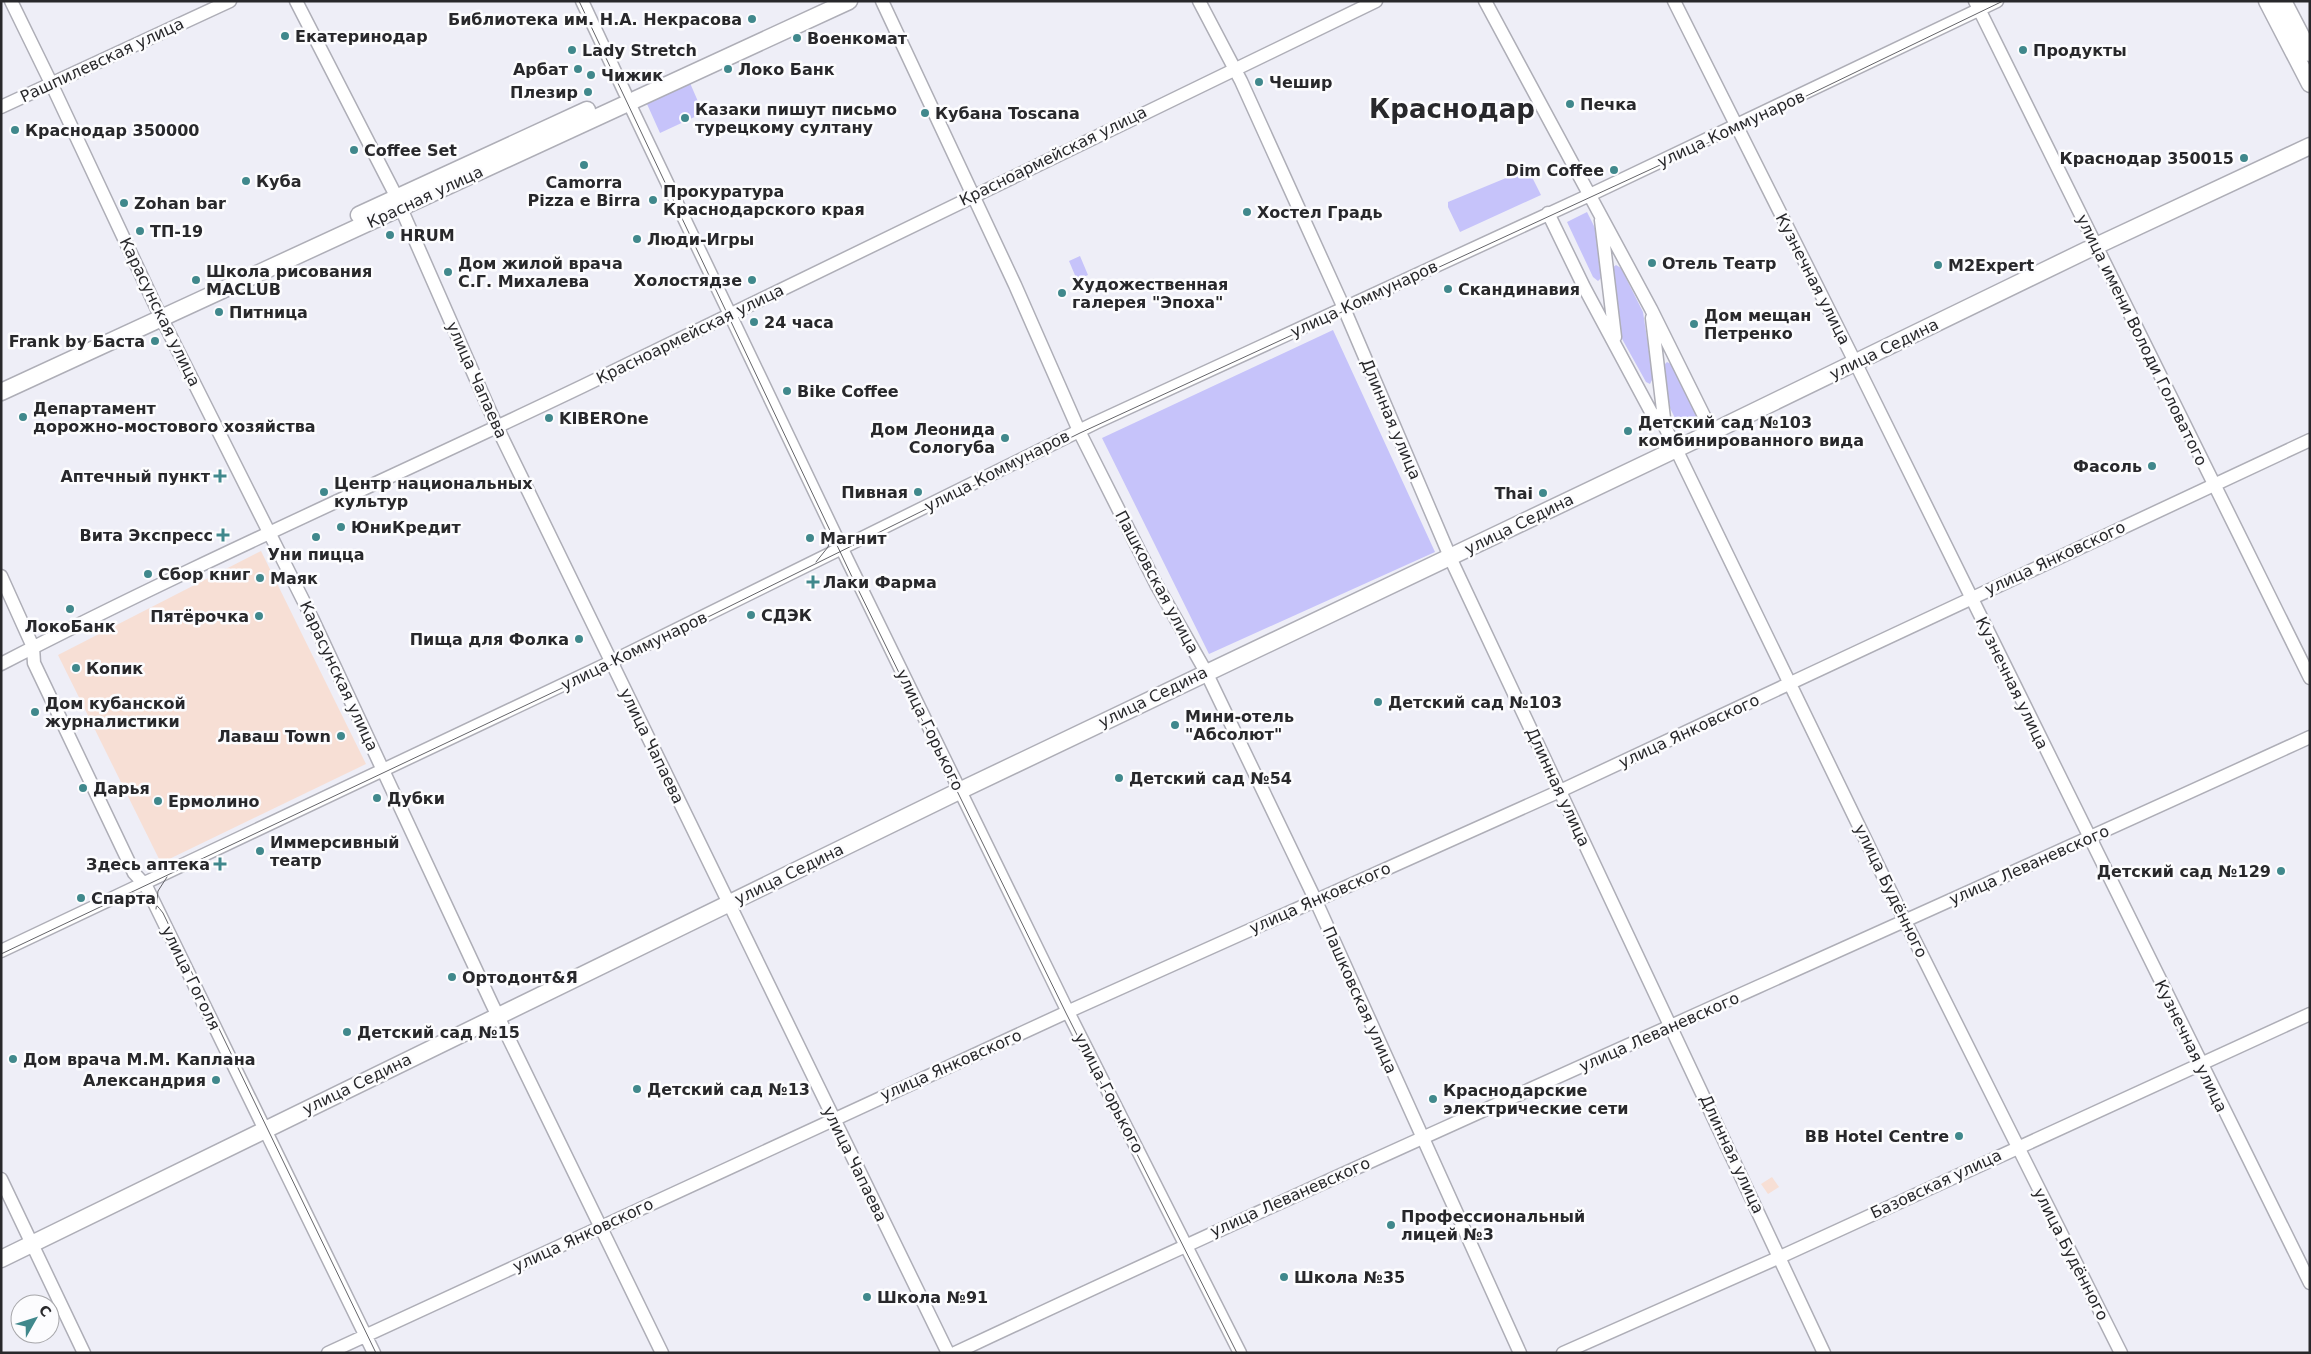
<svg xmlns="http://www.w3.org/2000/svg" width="2311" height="1354" font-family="'DejaVu Sans',sans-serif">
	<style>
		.commercial { fill: #f7dfd5 }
		.green { fill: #c6c3fa }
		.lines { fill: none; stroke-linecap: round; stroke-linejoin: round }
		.minor-casing { stroke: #aeaeb7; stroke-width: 15 }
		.major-casing { stroke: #aeaeb7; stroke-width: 19 }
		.minor { stroke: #fff; stroke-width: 12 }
		.major { stroke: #fff; stroke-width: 16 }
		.tram { stroke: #646469; stroke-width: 1 }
		.poi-dot { fill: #40888c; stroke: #fcfcfe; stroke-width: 2 }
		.labels { text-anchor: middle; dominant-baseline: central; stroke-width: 5; stroke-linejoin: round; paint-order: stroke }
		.poi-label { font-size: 16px; font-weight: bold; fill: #28282b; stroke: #fcfcfe; text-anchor: start }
		.street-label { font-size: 16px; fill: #28282b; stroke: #fcfcfe }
		.town-label { font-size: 26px; font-weight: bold; fill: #28282b; stroke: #fcfcfe }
	</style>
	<rect width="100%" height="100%" fill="#eeeef7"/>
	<path class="commercial" d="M261 551 366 764 161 863 58 655Z
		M1772 1177 1779 1187 1768 1194 1761 1184Z"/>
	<path class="green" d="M690 83 703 113 660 133 647 104Z
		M1528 169 1541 195 1460 232 1448 207V202Z
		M1587 212 1595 228 1601 278 1598 281 1593 277 1567 222Z
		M1080 256 1088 275 1077 280 1069 261Z
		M1616 265 1621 268 1643 312 1653 378 1650 384 1646 382 1621 337 1612 268Z
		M1333 330 1435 552 1209 654 1102 438Z
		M1667 362 1671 364 1699 417 1680 428 1670 408 1663 366Z"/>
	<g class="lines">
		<defs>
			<path id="minor" d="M11 1 51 83 157 309 312 618 492 1004 662 1353
				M296 1 393 190 497 427 948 1353
				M582 1 625 93
				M882 1 1015 285 1080 433 1156 584 1206 672 1315 899 1520 1353
				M1199 1 1241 81 1343 306 1454 566 1824 1353
				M1485 1 1651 309 1712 432
				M1674 1 1860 372 2310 1283
				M1975 1 2310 678
				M629 103 842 549 1068 1012 1240 1353
				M1 107 230 1
				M1548 213 1584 287 1651 412 1665 427 1676 449 1905 921 2121 1353
				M1601 220 1615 337
				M1652 318 1665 427
				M1 576 33 647 34 663 134 873 146 886 374 1353
				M1 664C192 565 389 479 583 386 848 259 1111 128 1376 1
				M1 951 611 662 1095 423 1594 193 1997 1
				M1 1179 84 1353
				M328 1353 1076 1008 1560 791 2310 440
				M955 1353C1404 1142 1859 944 2310 737
				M1563 1353 1780 1257 2310 1014"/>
			<path id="major" d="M2267 1 2310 84
				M2283 1 2310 53
				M359 215 587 110
				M2096 246 2310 146
				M1 392 849 1
				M1 1259 955 793 1712 432 2087 250"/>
		</defs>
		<use href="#minor" class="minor-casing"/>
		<use href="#major" class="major-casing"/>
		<use href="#minor" class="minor"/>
		<use href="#major" class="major"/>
		<path class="tram" d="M579 1 853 579 1066 1013 1237 1353
			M816 562 828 547 832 532
			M129 893C145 893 154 901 163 913L376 1353
			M156 909 158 891 167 877
			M1 954 617 662 1080 433 1738 129 2003 1"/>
	</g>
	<g class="poi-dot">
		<circle cx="752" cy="19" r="5"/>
		<circle cx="285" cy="36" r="5"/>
		<circle cx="797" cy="38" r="5"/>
		<circle cx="572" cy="50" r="5"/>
		<circle cx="2023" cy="50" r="5"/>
		<circle cx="578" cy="69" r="5"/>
		<circle cx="728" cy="69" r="5"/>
		<circle cx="591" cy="75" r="5"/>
		<circle cx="1259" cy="82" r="5"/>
		<circle cx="588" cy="92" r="5"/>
		<circle cx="1570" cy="104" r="5"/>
		<circle cx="925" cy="113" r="5"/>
		<circle cx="685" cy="118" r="5"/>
		<circle cx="15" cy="130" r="5"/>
		<circle cx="354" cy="150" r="5"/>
		<circle cx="2244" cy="158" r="5"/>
		<circle cx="584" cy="165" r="5"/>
		<circle cx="1614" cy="170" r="5"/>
		<circle cx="246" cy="181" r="5"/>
		<circle cx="653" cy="200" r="5"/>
		<circle cx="124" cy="203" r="5"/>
		<circle cx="1247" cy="212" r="5"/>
		<circle cx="140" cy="231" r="5"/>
		<circle cx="390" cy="235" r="5"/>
		<circle cx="637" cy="239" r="5"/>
		<circle cx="1652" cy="263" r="5"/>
		<circle cx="1938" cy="265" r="5"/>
		<circle cx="448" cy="272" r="5"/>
		<circle cx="196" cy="280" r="5"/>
		<circle cx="752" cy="280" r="5"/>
		<circle cx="1448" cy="289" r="5"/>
		<circle cx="1062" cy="293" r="5"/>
		<circle cx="219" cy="312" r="5"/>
		<circle cx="754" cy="322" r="5"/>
		<circle cx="1694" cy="324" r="5"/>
		<circle cx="155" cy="341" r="5"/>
		<circle cx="787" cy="391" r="5"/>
		<circle cx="23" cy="417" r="5"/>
		<circle cx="549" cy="418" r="5"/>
		<circle cx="1628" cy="431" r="5"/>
		<circle cx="1005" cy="438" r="5"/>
		<circle cx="2152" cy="466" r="5"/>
		<path d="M217.5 468.5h5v5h5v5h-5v5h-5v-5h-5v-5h5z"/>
		<circle cx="324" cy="492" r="5"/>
		<circle cx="918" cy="492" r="5"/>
		<circle cx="1543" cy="493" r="5"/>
		<circle cx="341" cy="527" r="5"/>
		<path d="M220.5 527.5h5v5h5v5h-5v5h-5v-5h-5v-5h5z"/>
		<circle cx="316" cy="537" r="5"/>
		<circle cx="810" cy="538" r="5"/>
		<circle cx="148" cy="574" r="5"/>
		<circle cx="260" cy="578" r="5"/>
		<path d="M810.5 574.5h5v5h5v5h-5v5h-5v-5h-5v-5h5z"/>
		<circle cx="70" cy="609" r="5"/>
		<circle cx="751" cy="615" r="5"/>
		<circle cx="259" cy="616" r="5"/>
		<circle cx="579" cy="639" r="5"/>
		<circle cx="76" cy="668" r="5"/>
		<circle cx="1378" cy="702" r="5"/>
		<circle cx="35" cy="712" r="5"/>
		<circle cx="1175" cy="725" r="5"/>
		<circle cx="341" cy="736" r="5"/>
		<circle cx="1119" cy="778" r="5"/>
		<circle cx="83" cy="788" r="5"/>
		<circle cx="377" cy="798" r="5"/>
		<circle cx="158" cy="801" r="5"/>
		<circle cx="260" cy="851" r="5"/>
		<path d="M217.5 856.5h5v5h5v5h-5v5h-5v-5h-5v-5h5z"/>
		<circle cx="2281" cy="871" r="5"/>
		<circle cx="81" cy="898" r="5"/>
		<circle cx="452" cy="977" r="5"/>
		<circle cx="347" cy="1032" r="5"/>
		<circle cx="13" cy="1059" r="5"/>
		<circle cx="216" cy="1080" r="5"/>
		<circle cx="637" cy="1089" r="5"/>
		<circle cx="1433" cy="1099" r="5"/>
		<circle cx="1959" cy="1136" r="5"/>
		<circle cx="1391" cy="1225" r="5"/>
		<circle cx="1284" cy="1277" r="5"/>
		<circle cx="867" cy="1297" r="5"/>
	</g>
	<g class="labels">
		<g class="poi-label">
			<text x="742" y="19" text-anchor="end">Библиотека им. Н.А. Некрасова</text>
			<text x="295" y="36">Екатеринодар</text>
			<text x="807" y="38">Военкомат</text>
			<text x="582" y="50">Lady Stretch</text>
			<text x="2033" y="50">Продукты</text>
			<text x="568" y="69" text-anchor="end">Арбат</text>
			<text x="738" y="69">Локо Банк</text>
			<text x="601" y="75">Чижик</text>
			<text x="1269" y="82">Чешир</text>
			<text x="578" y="92" text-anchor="end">Плезир</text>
			<text x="1580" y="104">Печка</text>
			<text x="695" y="109">Казаки пишут письмо<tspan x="695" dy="18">турецкому султану</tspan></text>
			<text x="935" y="113">Кубана Toscana</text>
			<text x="25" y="130">Краснодар 350000</text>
			<text x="364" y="150">Coffee Set</text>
			<text x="2234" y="158" text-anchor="end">Краснодар 350015</text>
			<text x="1604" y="170" text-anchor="end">Dim Coffee</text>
			<text x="256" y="181">Куба</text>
			<text x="584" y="182" text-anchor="middle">Camorra<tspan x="584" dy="18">Pizza e Birra</tspan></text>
			<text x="663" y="191">Прокуратура<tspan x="663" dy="18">Краснодарского края</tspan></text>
			<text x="134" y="203">Zohan bar</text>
			<text x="1257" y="212">Хостел Градь</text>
			<text x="150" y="231">ТП-19</text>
			<text x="400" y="235">HRUM</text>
			<text x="647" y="239">Люди-Игры</text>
			<text x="458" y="263">Дом жилой врача<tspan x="458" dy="18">С.Г. Михалева</tspan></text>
			<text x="1662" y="263">Отель Театр</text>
			<text x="1948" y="265">M2Expert</text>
			<text x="206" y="271">Школа рисования<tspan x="206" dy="18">MACLUB</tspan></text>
			<text x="742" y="280" text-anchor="end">Холостядзе</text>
			<text x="1072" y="284">Художественная<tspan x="1072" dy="18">галерея "Эпоха"</tspan></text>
			<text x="1458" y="289">Скандинавия</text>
			<text x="229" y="312">Питница</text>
			<text x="1704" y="315">Дом мещан<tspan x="1704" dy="18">Петренко</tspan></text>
			<text x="764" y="322">24 часа</text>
			<text x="145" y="341" text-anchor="end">Frank by Баста</text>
			<text x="797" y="391">Bike Coffee</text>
			<text x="33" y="408">Департамент<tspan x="33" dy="18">дорожно-мостового хозяйства</tspan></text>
			<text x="559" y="418">KIBEROne</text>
			<text x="1638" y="422">Детский сад №103<tspan x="1638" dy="18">комбинированного вида</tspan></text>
			<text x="995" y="429" text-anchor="end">Дом Леонида<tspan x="995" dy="18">Сологуба</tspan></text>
			<text x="2142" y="466" text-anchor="end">Фасоль</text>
			<text x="210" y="476" text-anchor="end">Аптечный пункт</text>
			<text x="334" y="483">Центр национальных<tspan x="334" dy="18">культур</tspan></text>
			<text x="908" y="492" text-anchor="end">Пивная</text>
			<text x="1533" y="493" text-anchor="end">Thai</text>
			<text x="351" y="527">ЮниКредит</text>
			<text x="213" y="535" text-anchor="end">Вита Экспресс</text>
			<text x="820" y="538">Магнит</text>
			<text x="316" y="554" text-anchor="middle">Уни пицца</text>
			<text x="158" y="574">Сбор книг</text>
			<text x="270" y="578">Маяк</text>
			<text x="823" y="582">Лаки Фарма</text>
			<text x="761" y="615">СДЭК</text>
			<text x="249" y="616" text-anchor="end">Пятёрочка</text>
			<text x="70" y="626" text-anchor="middle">ЛокоБанк</text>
			<text x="569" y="639" text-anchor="end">Пища для Фолка</text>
			<text x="86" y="668">Копик</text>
			<text x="1388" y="702">Детский сад №103</text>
			<text x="45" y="703">Дом кубанской<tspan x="45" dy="18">журналистики</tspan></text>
			<text x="1185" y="716">Мини-отель<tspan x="1185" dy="18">"Абсолют"</tspan></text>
			<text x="331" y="736" text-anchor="end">Лаваш Town</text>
			<text x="1129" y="778">Детский сад №54</text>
			<text x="93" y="788">Дарья</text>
			<text x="387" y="798">Дубки</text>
			<text x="168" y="801">Ермолино</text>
			<text x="270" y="842">Иммерсивный<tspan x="270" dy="18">театр</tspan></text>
			<text x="210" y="864" text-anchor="end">Здесь аптека</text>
			<text x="2271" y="871" text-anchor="end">Детский сад №129</text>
			<text x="91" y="898">Спарта</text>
			<text x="462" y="977">Ортодонт&amp;Я</text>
			<text x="357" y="1032">Детский сад №15</text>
			<text x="23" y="1059">Дом врача М.М. Каплана</text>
			<text x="206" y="1080" text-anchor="end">Александрия</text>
			<text x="647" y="1089">Детский сад №13</text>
			<text x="1443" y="1090">Краснодарские<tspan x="1443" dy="18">электрические сети</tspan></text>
			<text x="1949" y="1136" text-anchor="end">BB Hotel Centre</text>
			<text x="1401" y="1216">Профессиональный<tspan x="1401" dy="18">лицей №3</tspan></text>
			<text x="1294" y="1277">Школа №35</text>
			<text x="877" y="1297">Школа №91</text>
		</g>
		<g class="street-label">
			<text transform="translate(102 60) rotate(-25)">Рашпилевская улица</text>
			<text transform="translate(1731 129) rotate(-25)">улица Коммунаров</text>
			<text transform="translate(1053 156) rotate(-26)">Красноармейская улица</text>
			<text transform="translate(425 197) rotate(-25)">Красная улица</text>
			<text transform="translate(1813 279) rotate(63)">Кузнечная улица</text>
			<text transform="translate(1364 299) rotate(-25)">улица Коммунаров</text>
			<text transform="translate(160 312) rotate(64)">Карасунская улица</text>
			<text transform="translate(690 334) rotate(-26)">Красноармейская улица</text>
			<text transform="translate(2142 340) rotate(64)">улица имени Володи Головатого</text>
			<text transform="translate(1884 349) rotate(-26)">улица Седина</text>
			<text transform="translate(477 380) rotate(66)">улица Чапаева</text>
			<text transform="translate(1391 419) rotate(67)">Длинная улица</text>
			<text transform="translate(997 471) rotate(-27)">улица Коммунаров</text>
			<text transform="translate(1519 524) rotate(-26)">улица Седина</text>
			<text transform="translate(2055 558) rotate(-25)">улица Янковского</text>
			<text transform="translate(1157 582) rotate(62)">Пашковская улица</text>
			<text transform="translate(634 651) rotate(-26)">улица Коммунаров</text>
			<text transform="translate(339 676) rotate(65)">Карасунская улица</text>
			<text transform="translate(2012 683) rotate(64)">Кузнечная улица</text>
			<text transform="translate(1153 697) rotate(-26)">улица Седина</text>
			<text transform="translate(930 730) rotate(64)">улица Горького</text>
			<text transform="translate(1689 731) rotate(-25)">улица Янковского</text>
			<text transform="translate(652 746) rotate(64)">улица Чапаева</text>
			<text transform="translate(1558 787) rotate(65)">Длинная улица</text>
			<text transform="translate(2029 865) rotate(-24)">улица Леваневского</text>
			<text transform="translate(789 874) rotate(-26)">улица Седина</text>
			<text transform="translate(1891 891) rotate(64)">улица Будённого</text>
			<text transform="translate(1320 898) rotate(-24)">улица Янковского</text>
			<text transform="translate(191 978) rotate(64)">улица Гоголя</text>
			<text transform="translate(1360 1000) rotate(66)">Пашковская улица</text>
			<text transform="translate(1659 1032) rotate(-24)">улица Леваневского</text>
			<text transform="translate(2191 1046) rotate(64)">Кузнечная улица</text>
			<text transform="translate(951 1065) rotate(-24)">улица Янковского</text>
			<text transform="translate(357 1084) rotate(-26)">улица Седина</text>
			<text transform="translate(1109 1093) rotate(63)">улица Горького</text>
			<text transform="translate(1732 1154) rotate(65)">Длинная улица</text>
			<text transform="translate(855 1164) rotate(64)">улица Чапаева</text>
			<text transform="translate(1936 1184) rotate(-25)">Базовская улица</text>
			<text transform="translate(1290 1197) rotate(-24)">улица Леваневского</text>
			<text transform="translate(583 1235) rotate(-25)">улица Янковского</text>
			<text transform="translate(2071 1254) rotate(63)">улица Будённого</text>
		</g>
		<g class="town-label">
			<text x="1452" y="109">Краснодар</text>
		</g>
	</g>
	<rect width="2311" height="1354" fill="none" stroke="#28282b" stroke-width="5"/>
	<g transform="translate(35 1319) rotate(51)"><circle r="24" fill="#fcfcfe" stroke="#a7a7aa"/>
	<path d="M0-4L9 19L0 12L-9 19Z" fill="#40888c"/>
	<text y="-8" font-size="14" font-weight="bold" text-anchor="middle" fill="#28282b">С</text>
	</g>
</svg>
